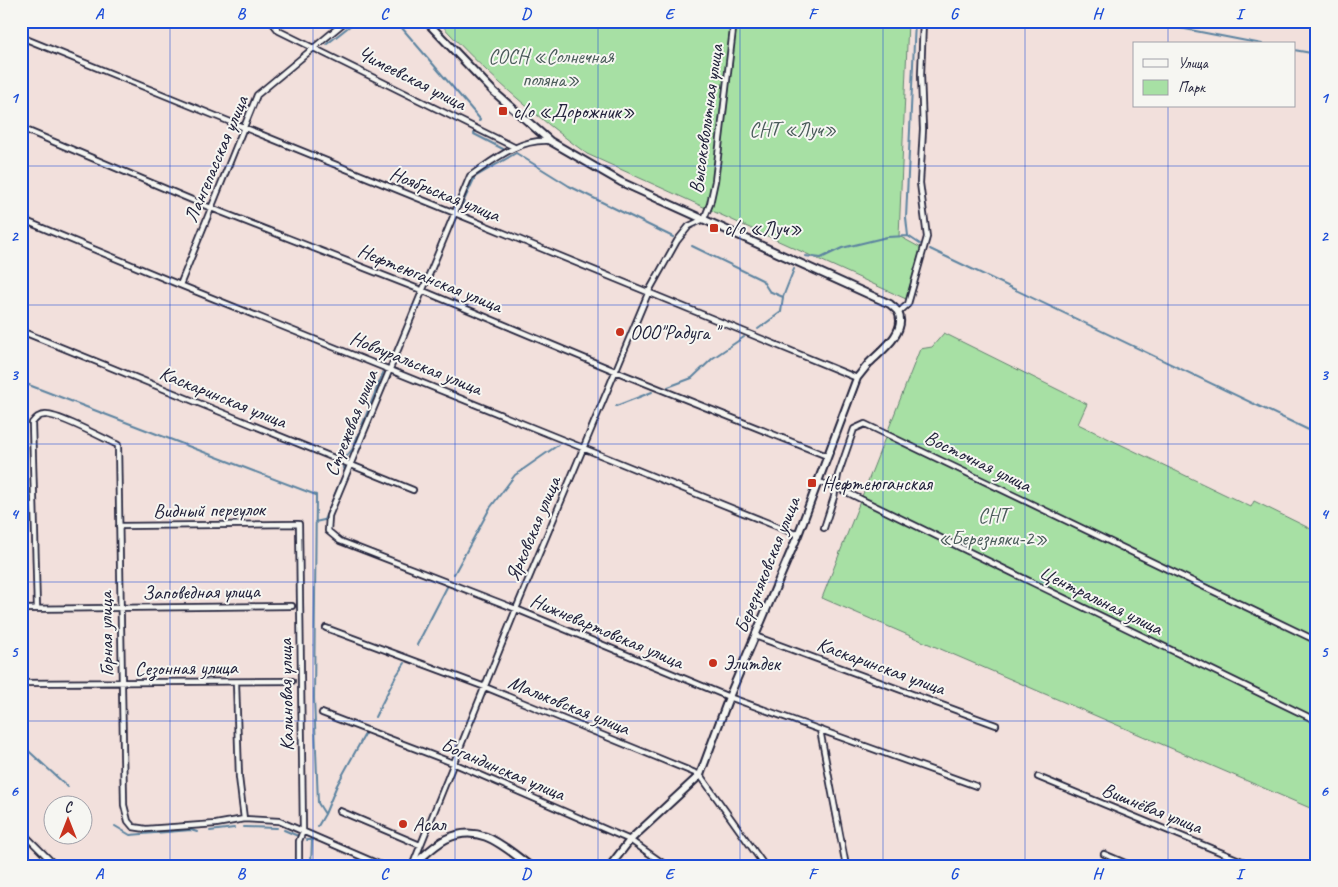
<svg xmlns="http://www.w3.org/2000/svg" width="1338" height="887" font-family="Caveat,sans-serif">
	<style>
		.green { fill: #a7e0a4; stroke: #648170 }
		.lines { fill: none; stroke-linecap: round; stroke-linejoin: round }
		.stream { stroke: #5c83a0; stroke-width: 2 }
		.street-casing { stroke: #22223b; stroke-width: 8 }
		.secondary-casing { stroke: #22223b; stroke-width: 10 }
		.street { stroke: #f6f6f2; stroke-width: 4.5 }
		.secondary { stroke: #f6f6f2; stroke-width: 6 }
		.grid { fill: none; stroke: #1d4ed8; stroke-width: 1; stroke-opacity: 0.55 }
		.poi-dot { fill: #c8321e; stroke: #f6f6f2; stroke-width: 2 }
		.labels { text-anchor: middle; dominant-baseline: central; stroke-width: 4; stroke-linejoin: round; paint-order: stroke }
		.park-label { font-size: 20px; fill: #4a5b5a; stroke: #f6f6f2 }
		.street-label { font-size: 20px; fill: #22223b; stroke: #f6f6f2 }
		.poi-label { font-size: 20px; fill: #22223b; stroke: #f6f6f2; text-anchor: start }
		.neatline { fill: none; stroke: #1d4ed8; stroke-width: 2 }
		.grid-label { font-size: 16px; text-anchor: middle; font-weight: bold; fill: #1d4ed8 }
	</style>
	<rect width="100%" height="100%" fill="#f2e0dc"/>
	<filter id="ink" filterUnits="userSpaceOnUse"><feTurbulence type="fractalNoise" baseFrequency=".02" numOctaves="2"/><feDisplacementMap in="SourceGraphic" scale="10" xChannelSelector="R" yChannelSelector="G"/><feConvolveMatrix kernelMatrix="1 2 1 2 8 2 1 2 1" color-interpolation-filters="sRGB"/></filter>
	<g filter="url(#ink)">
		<path class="green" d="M438 21H908L899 236 921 248 906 299 587 154C533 114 483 71 438 21Z
			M944 333 1087 404 1078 424 1251 507 1254 501 1317 532V811L822 598 920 349 932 347Z"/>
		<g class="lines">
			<path class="stream" d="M396 21 480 119 479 121
				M915 21 906 218 908 236 920 244
				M1144 21 1262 44
				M327 44 356 21
				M1294 50 1317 54
				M475 131 474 134 503 149
				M460 209 475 177 516 153 569 186 673 237
				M692 246 762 280 769 291 783 297
				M930 249 1317 434
				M805 256 821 258 842 248 887 237 908 236
				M758 329 781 312 783 297 794 269
				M21 382 316 495 314 698 318 803 325 814 318 826
				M668 387 692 378 713 358 744 337
				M616 406 652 392
				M346 457 352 450 383 373
				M315 522 324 520 345 470 343 466
				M454 574 490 508 515 475 558 445
				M417 645 447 587
				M375 717 396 676 405 663
				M21 744 68 787
				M325 814 337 785 365 734
				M115 826 130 835 191 830 197 832
				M244 827 277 828
				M284 830 298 836
				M210 831 234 828
				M307 840H312L311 866"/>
			<defs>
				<path id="street" d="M271 21 279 31 514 147
					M21 37C300 151 579 262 857 378
					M21 128 211 208 421 290 615 371 827 456
					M549 141C518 139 494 160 470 176L329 516 328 531 340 541 516 609 729 697 976 786
					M21 219 180 285 798 535
					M180 285 257 95 346 21
					M898 313 908 304 927 237 920 183 923 129 921 75 923 21
					M21 331 413 490
					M818 482 836 487 1317 721
					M119 526 299 524 303 831 299 841V866
					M824 528 834 497 838 475 854 429 865 424 1317 641
					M37 608 32 423C36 418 39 415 45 415 56 413 105 439 118 445L124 805 128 821 133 827 146 829 216 824 244 819 279 821 383 866
					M21 609 292 606
					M326 628 485 687 700 775 762 862
					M755 636 996 725
					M236 682 239 777 244 819
					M21 683 292 681
					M322 713 453 763 630 840 667 866
					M820 730 846 866
					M1038 777 1254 866
					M340 811 420 845
					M21 831 56 866
					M1104 854 1132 866
					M413 864 516 609 649 291 677 241 689 226 704 219 710 204 715 181 734 21"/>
				<path id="secondary" d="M426 21 493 91 550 141 621 182 890 304C892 306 896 309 898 312 908 332 880 352 869 363 865 368 861 373 857 378L798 535 729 697 700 775 630 840 610 866
					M412 866C423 857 434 845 446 839 480 822 504 847 530 866"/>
			</defs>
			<use href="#street" class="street-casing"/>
			<use href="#secondary" class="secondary-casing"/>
			<use href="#street" class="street"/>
			<use href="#secondary" class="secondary"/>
		</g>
	</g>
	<path class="grid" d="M170 21V866M313 21V866M455 21V866M598 21V866M740 21V866M883 21V866M1025 21V866M1168 21V44M1168 106V866M21 166H1317M21 305H1317M21 444H1317M21 582H1317M21 721H1317"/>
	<g class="poi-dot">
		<rect x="498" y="106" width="10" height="10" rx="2.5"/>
		<rect x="709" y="223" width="10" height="10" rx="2.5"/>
		<circle cx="620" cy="332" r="5"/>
		<rect x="807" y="478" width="10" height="10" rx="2.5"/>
		<circle cx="713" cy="663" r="5"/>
		<circle cx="403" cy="824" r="5"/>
	</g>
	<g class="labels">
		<g class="park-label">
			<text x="551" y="56">СОСН «Солнечная<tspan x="551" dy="23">поляна»</tspan></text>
			<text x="793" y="129">СНТ «Луч»</text>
			<text x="993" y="515">СНТ<tspan x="993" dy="23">«Березняки-2»</tspan></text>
		</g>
		<g class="street-label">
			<text transform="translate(412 78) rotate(27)">Чимеевская улица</text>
			<text transform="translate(706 119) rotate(-82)">Высоковольтная улица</text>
			<text transform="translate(216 159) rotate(-67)">Лангепасская улица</text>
			<text transform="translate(445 194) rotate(22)">Ноябрьская улица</text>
			<text transform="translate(430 278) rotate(22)">Нефтеюганская улица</text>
			<text transform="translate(416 363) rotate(22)">Новоуральская улица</text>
			<text transform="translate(223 397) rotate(22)">Каскаринская улица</text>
			<text transform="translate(351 423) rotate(-68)">Стрежевая улица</text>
			<text transform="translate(978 461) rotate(26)">Восточная улица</text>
			<text transform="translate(209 510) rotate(-1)">Видный переулок</text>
			<text transform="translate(533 529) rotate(-67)">Ярковская улица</text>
			<text transform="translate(767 565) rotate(-68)">Березняковская улица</text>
			<text transform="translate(201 592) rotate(-1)">Заповедная улица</text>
			<text transform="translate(1101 600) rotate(26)">Центральная улица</text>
			<text transform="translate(607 631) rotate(23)">Нижневартовская улица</text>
			<text transform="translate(106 634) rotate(-91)">Горная улица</text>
			<text transform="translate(881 666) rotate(20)">Каскаринская улица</text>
			<text transform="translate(186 668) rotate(-1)">Сезонная улица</text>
			<text transform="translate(286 695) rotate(-91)">Калиновая улица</text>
			<text transform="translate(569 705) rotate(22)">Мальковская улица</text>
			<text transform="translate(503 769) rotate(23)">Богандинская улица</text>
			<text transform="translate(1152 808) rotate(22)">Вишнёвая улица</text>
		</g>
		<g class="poi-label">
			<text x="513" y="111">с/о «Дорожник»</text>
			<text x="724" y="228">с/о «Луч»</text>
			<text x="630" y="332">ООО"Радуга "</text>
			<text x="822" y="483">Нефтеюганская</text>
			<text x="723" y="663">Элитдек</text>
			<text x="413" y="824">Асал</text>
		</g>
	</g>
	<rect width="1338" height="887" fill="none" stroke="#f6f6f2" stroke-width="55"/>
	<rect x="1133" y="42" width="162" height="65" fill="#f6f6f2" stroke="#a1a1a9"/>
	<rect x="1143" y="59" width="25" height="8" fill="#f6f6f2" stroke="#a1a1a9"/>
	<text x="1178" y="68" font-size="15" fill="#22223b">Улица</text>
	<rect x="1143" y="80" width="25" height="15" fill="#a7e0a4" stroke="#a1a1a9"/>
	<text x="1178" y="92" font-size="15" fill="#22223b">Парк</text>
	<g transform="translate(68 820)"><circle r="24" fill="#f6f6f2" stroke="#a1a1a9"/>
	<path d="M0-4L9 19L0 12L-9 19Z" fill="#c8321e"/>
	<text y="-8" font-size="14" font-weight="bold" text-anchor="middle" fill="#22223b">С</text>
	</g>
	<rect x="28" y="28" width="1282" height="832" class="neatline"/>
	<g class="grid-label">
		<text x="99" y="19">A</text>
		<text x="241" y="19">B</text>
		<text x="384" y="19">C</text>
		<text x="526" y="19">D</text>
		<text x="669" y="19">E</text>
		<text x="812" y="19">F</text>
		<text x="954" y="19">G</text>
		<text x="1097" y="19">H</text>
		<text x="1239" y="19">I</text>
		<text x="14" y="103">1</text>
		<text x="1324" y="103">1</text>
		<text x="14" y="241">2</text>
		<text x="1324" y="241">2</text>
		<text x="14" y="380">3</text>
		<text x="1324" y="380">3</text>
		<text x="14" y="519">4</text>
		<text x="1324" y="519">4</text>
		<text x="14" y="657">5</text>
		<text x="1324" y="657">5</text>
		<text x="14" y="796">6</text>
		<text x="1324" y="796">6</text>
		<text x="99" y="879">A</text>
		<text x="241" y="879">B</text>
		<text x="384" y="879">C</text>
		<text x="526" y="879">D</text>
		<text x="669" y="879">E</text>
		<text x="812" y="879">F</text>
		<text x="954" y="879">G</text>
		<text x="1097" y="879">H</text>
		<text x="1239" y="879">I</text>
	</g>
</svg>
